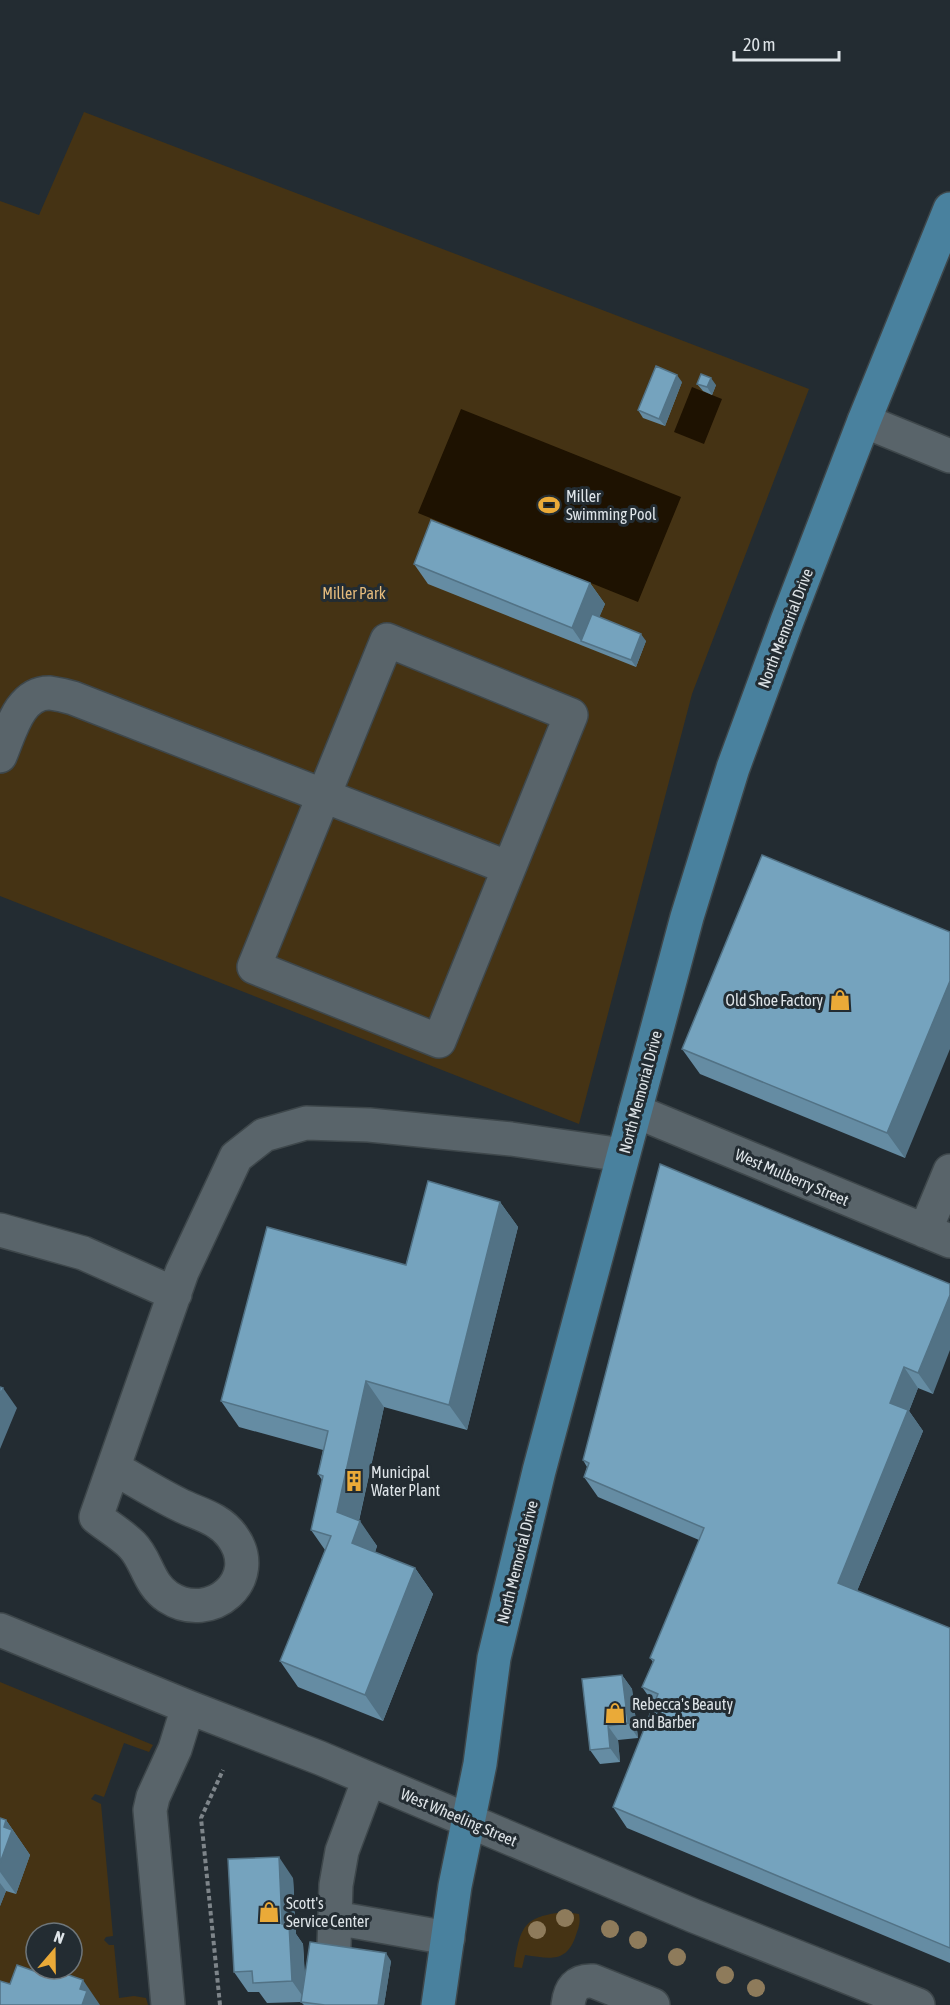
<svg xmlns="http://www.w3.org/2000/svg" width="950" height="2005" font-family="'Asap Condensed',sans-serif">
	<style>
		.green { fill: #453314; fill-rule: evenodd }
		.water { fill: #1e1201 }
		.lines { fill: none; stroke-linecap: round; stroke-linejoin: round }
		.minor-casing { stroke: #3e474b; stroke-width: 36 }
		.major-casing { stroke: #3e474b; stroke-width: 36 }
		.path { stroke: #7e858a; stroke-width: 4; stroke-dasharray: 4.5 3; stroke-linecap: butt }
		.minor { stroke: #59646a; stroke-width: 33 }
		.major { stroke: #49819e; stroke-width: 33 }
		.tree { fill: #8e7b5b }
		.wall { fill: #658ca3 }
		.shaded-wall { fill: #527285 }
		.building { fill: #75a3be; stroke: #527285; stroke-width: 1.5 }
		.labels { text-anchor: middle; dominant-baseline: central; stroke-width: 6; stroke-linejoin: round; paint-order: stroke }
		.poi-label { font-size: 16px; fill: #dee4e8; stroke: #232c32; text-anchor: start }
		.park-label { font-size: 16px; fill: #e5bb7c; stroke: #232c32 }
		.street-label { font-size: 16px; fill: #dee4e8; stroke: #232c32 }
	</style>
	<rect width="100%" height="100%" fill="#232c32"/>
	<path class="green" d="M84 112 809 389 692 694 579 1124 0 896V201L39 215Z
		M0 1682 153 1745 149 1752 124 1743 104 1797 95 1794 91 1799 101 1804 113 1936 106 1937 104 1940 109 1945H114L119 1998 134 1996 146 1998 148 2005H99L0 2000V1906L24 1846 0 1837ZM36 1933H72V1969H36Z
		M566 1912 579 1914C581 1924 578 1929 575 1938 565 1964 548 1958 525 1955L522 1968 514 1967C520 1927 523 1916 566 1912Z"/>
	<path class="water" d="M692 387 722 399 704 444 674 432Z
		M461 409 681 497 638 602 418 513Z"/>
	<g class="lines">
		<defs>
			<path id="minor" d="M864 421 950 456
				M387 640 571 715 439 1041 254 967Z
				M0 756C10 733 19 692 50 693 57 694 66 696 73 698L509 868
				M635 1111 950 1241
				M0 1230 83 1253 175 1294
				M925 1231 950 1171
				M114 1468C135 1480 156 1493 178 1504 197 1514 218 1517 232 1536 264 1579 211 1625 168 1597 148 1584 147 1560 132 1545 122 1535 107 1526 96 1517L182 1272 236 1157 264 1135 306 1123 369 1125 511 1139 623 1155
				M0 1630 188 1707 320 1758 694 1916 918 2005
				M335 1918 448 1938
				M168 2005 150 1810 153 1797 175 1749 188 1707
				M332 2005 336 1885 342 1851 369 1779
				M568 2005C570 1989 576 1980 593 1981L653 2005"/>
			<path id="major" d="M438 2005 455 1886 480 1764 494 1658 539 1471 687 917 733 768 787 621 864 421 950 209"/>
		</defs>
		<use href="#minor" class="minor-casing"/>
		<use href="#major" class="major-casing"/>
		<path class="path" d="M220 2005 201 1818 223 1770"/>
		<use href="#minor" class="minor"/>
		<use href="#major" class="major"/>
	</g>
	<g class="tree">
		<circle cx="565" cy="1918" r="9"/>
		<circle cx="610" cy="1929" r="9"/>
		<circle cx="537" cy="1930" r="9"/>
		<circle cx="638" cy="1940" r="9"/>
		<circle cx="677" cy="1957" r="9"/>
		<circle cx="725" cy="1975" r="9"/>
		<circle cx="756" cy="1988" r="9"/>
	</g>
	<path class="wall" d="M682 382 665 426 643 418 638 410Z
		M697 384 716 385 712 395 703 391Z
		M414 564 590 583 605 604 599 617 646 641 636 667 428 584Z
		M950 932 905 1158 700 1074 682 1049Z
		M500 1202 518 1227 467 1430 384 1407 359 1521 377 1546 375 1552 415 1568 433 1594 383 1721 298 1687 280 1661 325 1550 311 1530 322 1480 318 1474 323 1450 239 1427 221 1401 406 1265Z
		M950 1284 933 1394 918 1388 909 1411 923 1431 857 1591 950 1628V1963L627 1828 613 1807 654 1704 642 1687 653 1662 650 1658 699 1540 598 1497 584 1477 587 1467 583 1460Z
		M622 1675 632 1689 638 1738 618 1740 620 1762 600 1764 590 1750Z
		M0 1818 6 1820 30 1855 16 1894 6 1891 0 1906Z
		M293 1878 296 1934 303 1944 305 1976 391 1961 384 2005H304L301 2002 267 2003 259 1992H248L234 1972Z"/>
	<path class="shaded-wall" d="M677 375 682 382 665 426 659 419Z
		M711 378 716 385 712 395 707 387Z
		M590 583 605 604 588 644 581 641 572 628Z
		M641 634 646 641 636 667 631 660Z
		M950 981V1049L905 1158 887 1133Z
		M500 1202 518 1227 467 1430 449 1405Z
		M950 1295V1350L933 1394 918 1373Z
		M904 1367 918 1388 909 1411 923 1431 852 1603 838 1583 890 1403Z
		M366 1381 384 1407 357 1529 360 1521 377 1546 370 1568 352 1543 337 1512Z
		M3 1388 17 1408 0 1449V1395Z
		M415 1568 433 1594 383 1721 365 1695Z
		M622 1675 632 1689 638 1738 628 1723Z
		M608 1726 618 1740 620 1762 610 1748Z
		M6 1820 30 1855 16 1894 0 1872V1863L4 1827Z
		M279 1857 293 1878 296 1934 303 1944 306 2001 292 1981 282 1924Z
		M0 1883 6 1891 0 1906Z
		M386 1953 391 1961 384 2005H378Z
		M83 1980 100 2005H82L80 1989Z"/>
	<path class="building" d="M656 366 677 375 659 419 638 410Z
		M701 374 711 378 707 387 697 384Z
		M431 520 590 583 572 628 414 564Z
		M592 614 641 634 631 660 581 641Z
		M762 855 950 932V981L887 1133 682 1049Z
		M660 1164 950 1284V1295L918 1373 904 1367 890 1403 908 1410 838 1583 950 1628V1948L613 1807 658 1694 642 1687 654 1660 650 1658 704 1528 584 1477 589 1463 583 1460Z
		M428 1181 500 1202 449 1405 366 1381 337 1512 360 1521 352 1543 415 1568 365 1695 280 1661 331 1536 311 1530 323 1476 318 1474 328 1431 221 1401 267 1227 406 1265Z
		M0 1387 3 1388 0 1395Z
		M622 1675 628 1723 608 1726 610 1748 590 1750 582 1679Z
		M0 1818 6 1820 4 1827 12 1830 0 1863Z
		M279 1857 282 1924H289L292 1981 253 1983 252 1971 234 1972 228 1859Z
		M310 1942 386 1953 378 2005H325L301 2002Z
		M17 1965 37 1972 38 1969H52L83 1980 80 1989 87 1991 82 2005H0V1981L10 1984Z"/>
	<defs>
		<symbol id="stadium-bare" viewBox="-9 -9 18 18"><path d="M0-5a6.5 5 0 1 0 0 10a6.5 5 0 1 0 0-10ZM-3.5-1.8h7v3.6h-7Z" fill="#eaaa38" stroke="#232c32" stroke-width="2.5" paint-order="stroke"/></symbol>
		<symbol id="shop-bare" viewBox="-9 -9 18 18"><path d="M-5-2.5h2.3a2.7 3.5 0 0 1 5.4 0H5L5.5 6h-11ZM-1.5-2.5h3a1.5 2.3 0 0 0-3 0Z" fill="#eaaa38" stroke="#232c32" stroke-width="2.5" paint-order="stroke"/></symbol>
		<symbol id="building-bare" viewBox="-9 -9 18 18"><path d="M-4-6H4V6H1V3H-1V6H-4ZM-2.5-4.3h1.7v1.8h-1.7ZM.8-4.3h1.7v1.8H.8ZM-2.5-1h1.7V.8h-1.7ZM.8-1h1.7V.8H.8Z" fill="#eaaa38" stroke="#232c32" stroke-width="2.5" paint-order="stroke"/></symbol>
	</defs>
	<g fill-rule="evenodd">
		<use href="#stadium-bare" x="534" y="490" width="30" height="30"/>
		<use href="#shop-bare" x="825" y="985" width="30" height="30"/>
		<use href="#building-bare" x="339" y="1466" width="30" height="30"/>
		<use href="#shop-bare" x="600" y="1698" width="30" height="30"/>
		<use href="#shop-bare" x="254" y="1897" width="30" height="30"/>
	</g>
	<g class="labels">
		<g class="poi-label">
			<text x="566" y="496">Miller<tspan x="566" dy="18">Swimming Pool</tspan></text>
			<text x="823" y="1000" text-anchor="end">Old Shoe Factory</text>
			<text x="371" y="1472">Municipal<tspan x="371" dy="18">Water Plant</tspan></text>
			<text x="632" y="1704">Rebecca's Beauty<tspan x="632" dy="18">and Barber</tspan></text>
			<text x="286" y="1903">Scott's<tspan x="286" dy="18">Service Center</tspan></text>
		</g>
		<g class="park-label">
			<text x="354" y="593">Miller Park</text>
		</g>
		<g class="street-label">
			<text transform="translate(785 628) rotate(-69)">North Memorial Drive</text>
			<text transform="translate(640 1092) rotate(-75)">North Memorial Drive</text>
			<text transform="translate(792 1177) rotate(23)">West Mulberry Street</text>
			<text transform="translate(517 1562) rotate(-76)">North Memorial Drive</text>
			<text transform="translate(459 1817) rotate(23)">West Wheeling Street</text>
		</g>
	</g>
	<g transform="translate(54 1951) rotate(20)"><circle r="28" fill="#232c32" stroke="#6e767b" stroke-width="1.5"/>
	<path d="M0-4.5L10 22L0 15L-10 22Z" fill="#eaaa38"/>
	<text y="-9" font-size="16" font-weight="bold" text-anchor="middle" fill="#dee4e8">N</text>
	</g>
	<path d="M734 51v9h105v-9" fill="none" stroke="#dee4e8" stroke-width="3"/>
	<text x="743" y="51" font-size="18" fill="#dee4e8" stroke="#232c32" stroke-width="4.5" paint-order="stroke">20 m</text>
</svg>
